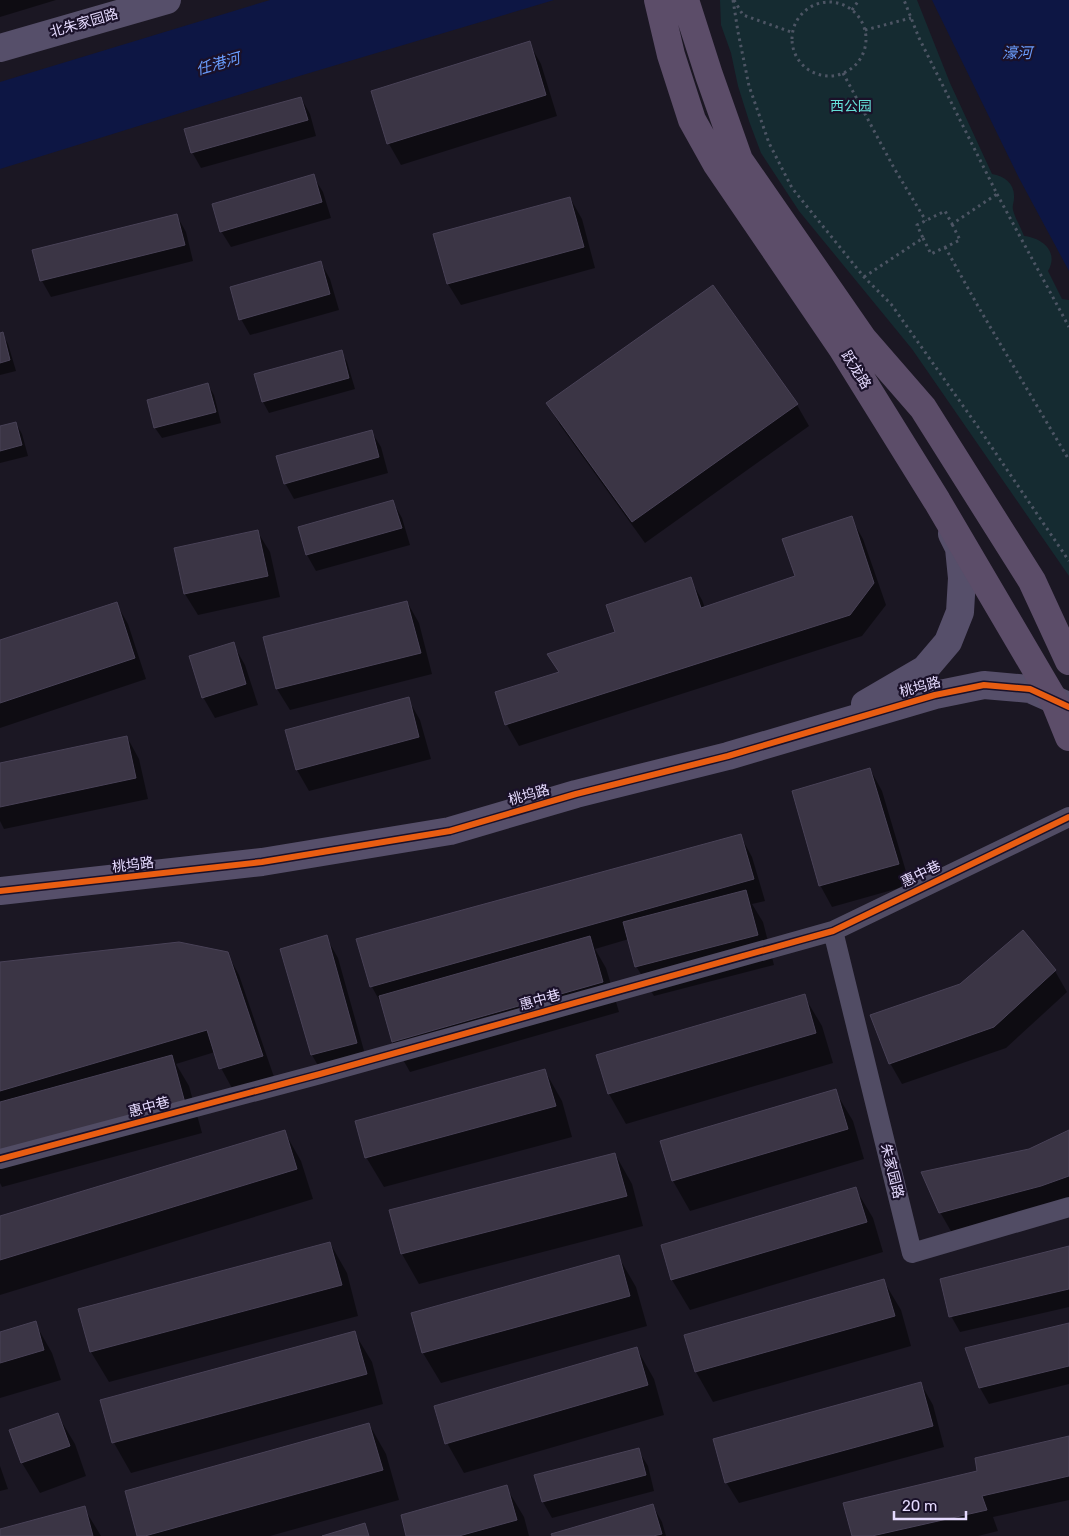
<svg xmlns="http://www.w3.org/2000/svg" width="1069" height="1536" font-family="Rubik,'Noto Sans SC',sans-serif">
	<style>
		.green { fill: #152b31 }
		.water { fill: #0d1644 }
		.shadow { fill: #0007 }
		.building { fill: #3b3545; stroke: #494257 }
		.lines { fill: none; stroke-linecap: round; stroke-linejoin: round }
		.path { stroke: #4d5564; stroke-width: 3; stroke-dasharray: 2.5 4; stroke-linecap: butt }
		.street { stroke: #514c64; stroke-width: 20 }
		.secondary { stroke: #564f6a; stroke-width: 28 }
		.primary { stroke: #5c4d69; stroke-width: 28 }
		.cycleway-casing { stroke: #1a1129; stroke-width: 9 }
		.cycleway { stroke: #e95d12; stroke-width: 6 }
		.labels { text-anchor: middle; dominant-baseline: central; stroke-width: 4.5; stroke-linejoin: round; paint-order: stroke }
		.street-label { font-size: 14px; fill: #e5dafe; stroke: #1a1129 }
		.park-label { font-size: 14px; fill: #65dfd8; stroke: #1a1129 }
		.water-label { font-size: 15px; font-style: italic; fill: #6a9cfc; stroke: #1a1129 }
	</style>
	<rect width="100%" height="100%" fill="#1b1723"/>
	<path class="green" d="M720 0H917L950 83 992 174C1005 176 1015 184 1014 198 1014 202 1012 206 1013 210 1015 218 1021 228 1024 236 1043 238 1059 252 1048 271L1062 299 1069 300V576L912 349 799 211 761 153 749 121 738 86 731 53 721 25Z"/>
	<path class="water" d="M270 0H554L296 77 0 169V82Z
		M932 0H1069V271L1019 178Z"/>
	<path class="shadow" d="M0 0H56L0 17Z
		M529 43 541 64 557 116 401 165 389 144 372 91Z
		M301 98 310 114 316 136 201 168 192 152Z
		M313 176 323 192 331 218 231 247 221 231Z
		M570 198 582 219 595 268 461 305 448 284 435 235Z
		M177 216 186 232 193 261 51 297 42 281 34 251Z
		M321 263 330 279 339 310 250 335 241 319Z
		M712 287 797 405 809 426 645 543 560 425 548 404Z
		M0 334H2L8 344 16 371 0 375Z
		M341 352 347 362 355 389 269 413 263 402 255 375Z
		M208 385 214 395 221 423 162 438 155 428 148 400Z
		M16 423 22 434 28 456 0 463V427Z
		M371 431 381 447 388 473 294 499 285 483Z
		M393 502 402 518 410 545 316 571 307 555 299 528Z
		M851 518 863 539 886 605 862 636 519 746 507 725 496 693 560 673 690 579 702 600 705 608 796 577Z
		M257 531 270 552 280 597 198 615 185 594 175 549Z
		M407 602 419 623 432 674 290 710 277 689Z
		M116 603 128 624 146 679 0 728V642Z
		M233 644 245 665 258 705 215 718 203 697Z
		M408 699 420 720 431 759 309 791 297 770Z
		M127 737 139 759 148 799 4 829 0 821V764Z
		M870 769 882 791 910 885 832 907 820 885Z
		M740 835 752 857 765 901 752 904 763 922 774 965 654 996 636 966 629 939 595 949 606 968 619 1012 410 1072 393 1042 383 1007 372 987 358 940Z
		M326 937 338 958 368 1065 324 1076 312 1055 282 949Z
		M227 953 239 975 274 1077 233 1090 221 1068 215 1052 176 1064 189 1086 202 1133 2 1187 0 1183V963Z
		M1055 971 1067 992 1006 1048 902 1084 890 1063Z
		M804 996 822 1026 833 1063 626 1124 609 1094 598 1056Z
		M545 1071 562 1101 572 1137 384 1187 366 1157Z
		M835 1091 853 1121 864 1159 690 1211 673 1181 661 1142Z
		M284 1131 301 1161 313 1199 0 1295V1218Z
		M1069 1131V1201L952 1233 940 1212 1029 1150Z
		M615 1154 632 1184 643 1226 419 1284 402 1254 391 1211Z
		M855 1188 873 1218 883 1252 690 1310 672 1280 662 1245Z
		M330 1243 347 1273 358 1316 109 1382 91 1352 80 1310Z
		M1069 1247V1307L960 1332 951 1316Z
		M618 1256 636 1287 647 1326 441 1383 423 1353Z
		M883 1280 901 1310 911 1346 713 1402 696 1372Z
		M35 1323 52 1353 61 1380 0 1398V1333Z
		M1069 1324V1384L989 1404 980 1388Z
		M354 1332 372 1362 383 1404 131 1473 114 1443 102 1401Z
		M637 1349 654 1379 664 1415 464 1473 447 1443Z
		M921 1384 933 1405 944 1447 739 1503 726 1482Z
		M57 1414 75 1444 86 1476 40 1493 22 1463 11 1430Z
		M369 1424 386 1454 399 1500 270 1536H138Z
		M1069 1437V1500L993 1517 998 1531 978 1536H853L979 1472Z
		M638 1450 648 1466 654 1491 552 1518 543 1502 536 1476Z
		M0 1466 8 1489 0 1491Z
		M506 1487 524 1517 529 1536H408Z
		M653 1506 662 1522 666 1536H553Z
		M84 1508 101 1536H0V1530Z"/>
	<path class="building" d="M530 41 546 95 387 144 371 91Z
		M301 97 308 120 191 153 184 129Z
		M314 174 322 202 220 232 212 204Z
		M570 197 584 247 447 284 433 234Z
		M177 214 185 245 40 281 32 250Z
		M321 261 330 294 239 320 230 287Z
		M713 285 798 404 632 522 546 403Z
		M3 332 10 360 0 363V333Z
		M342 350 349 378 262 402 254 374Z
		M208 383 216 412 154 428 147 400Z
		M16 422 22 445 0 451V426Z
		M372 430 379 457 284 484 276 456Z
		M393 500 402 528 306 555 298 527Z
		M852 516 874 583 850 615 505 725 495 692 559 672 547 654 615 632 606 605 691 577 701 608 795 576 782 539Z
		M258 530 268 576 184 594 174 548Z
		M407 601 421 653 276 689 263 637Z
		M117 602 135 658 0 703V640Z
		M234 642 246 684 202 698 189 656Z
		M409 697 419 737 296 770 285 730Z
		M127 736 136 778 0 807V763Z
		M870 768 899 864 819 886 792 791Z
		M741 834 754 879 370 987 356 939Z
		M746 890 758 935 635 967 623 922Z
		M1023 930 1056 970 994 1027 889 1064 870 1015 960 984Z
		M327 935 357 1043 311 1055 280 949Z
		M590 936 603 982 392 1042 379 996Z
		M179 942 228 952 263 1056 219 1069 207 1030 0 1091V962Z
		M805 994 816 1033 608 1094 596 1055Z
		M172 1055 185 1103 0 1153V1102Z
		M545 1069 556 1106 365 1158 355 1121Z
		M836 1089 848 1129 672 1181 660 1141Z
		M285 1130 297 1169 0 1260V1216Z
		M1069 1130V1176L1041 1186 939 1213 921 1172 1029 1149Z
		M615 1153 627 1196 401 1254 389 1210Z
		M856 1187 867 1222 671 1280 661 1245Z
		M330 1242 342 1285 90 1352 78 1309Z
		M1069 1246V1289L949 1317 940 1279Z
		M619 1255 630 1296 422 1353 411 1313Z
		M884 1279 895 1316 695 1372 684 1335Z
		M36 1321 44 1350 0 1363V1332Z
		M1069 1323V1366L979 1388 965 1348Z
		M355 1331 367 1374 112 1443 100 1400Z
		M637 1347 648 1385 445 1444 434 1406Z
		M921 1382 933 1426 725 1483 713 1439Z
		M58 1413 70 1446 21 1463 9 1430Z
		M369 1423 383 1470 145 1536H137L125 1491Z
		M1069 1436V1476L982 1496 987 1510 872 1536H852L843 1503 977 1471 975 1458Z
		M639 1448 646 1475 542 1502 534 1475Z
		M507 1485 517 1520 459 1536H406L401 1515Z
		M653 1504 662 1534 653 1536H552L551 1534Z
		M85 1506 93 1536H0V1529Z
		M365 1523 369 1536H322Z"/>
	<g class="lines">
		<path class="path" d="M733 0 738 32 749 86 769 143 792 188 864 277 891 304 978 427 1069 561
			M734 0 743 15 791 32
			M792 39a37 37 0 1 1 74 0a37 37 0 1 1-74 0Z
			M852 10 859 0
			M865 30 911 18
			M843 73 894 168 926 221
			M997 194 1069 327
			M923 238 931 254 960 240 952 224
			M945 247 979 308 1069 460
			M864 277 923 238 917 225 945 211 952 224 997 194 919 38 904 0"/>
		<path class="street" d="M833 931 912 1253 1069 1207
			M0 1159 320 1074 833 931 1069 817"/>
		<path class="secondary" d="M0 48 167 0
			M865 704 925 669 948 642 960 612 962 578 959 548 952 534
			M0 891 262 862 450 831 576 794 728 756 935 695 984 685 1030 689 1066 705"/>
		<path class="primary" d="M658 0 671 55 692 120 716 163 842 348 937 501 1054 700 1069 737
			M685 0 709 75 739 160 863 339 923 408 1032 581 1069 661"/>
		<defs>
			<path id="cycleway" d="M0 891 262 862 450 831 576 794 728 756 935 695 984 685 1030 689 1069 707
				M0 1159 320 1074 833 931 1069 817"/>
		</defs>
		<use href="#cycleway" class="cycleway-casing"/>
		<use href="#cycleway" class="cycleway"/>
	</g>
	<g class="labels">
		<g class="street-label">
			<text transform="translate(84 23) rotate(-16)">北朱家园路</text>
			<text transform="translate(856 370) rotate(58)">跃龙路</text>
			<text transform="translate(920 687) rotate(-15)">桃坞路</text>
			<text transform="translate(529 795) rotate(-16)">桃坞路</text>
			<text transform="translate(133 865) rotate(-7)">桃坞路</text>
			<text transform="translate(921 874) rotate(-26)">惠中巷</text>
			<text transform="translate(540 1000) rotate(-16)">惠中巷</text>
			<text transform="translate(149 1107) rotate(-15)">惠中巷</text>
			<text transform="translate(892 1171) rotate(76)">朱家园路</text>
		</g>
		<g class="park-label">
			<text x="851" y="106">西公园</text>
		</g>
		<g class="water-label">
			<text x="1017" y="53">濠河</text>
			<text transform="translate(218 64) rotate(-16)">任港河</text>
		</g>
	</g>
	<path d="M894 1511v8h72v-8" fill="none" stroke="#e5dafe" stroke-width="2.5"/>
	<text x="902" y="1511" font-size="15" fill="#e5dafe" stroke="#1a1129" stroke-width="4" paint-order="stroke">20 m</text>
</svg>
